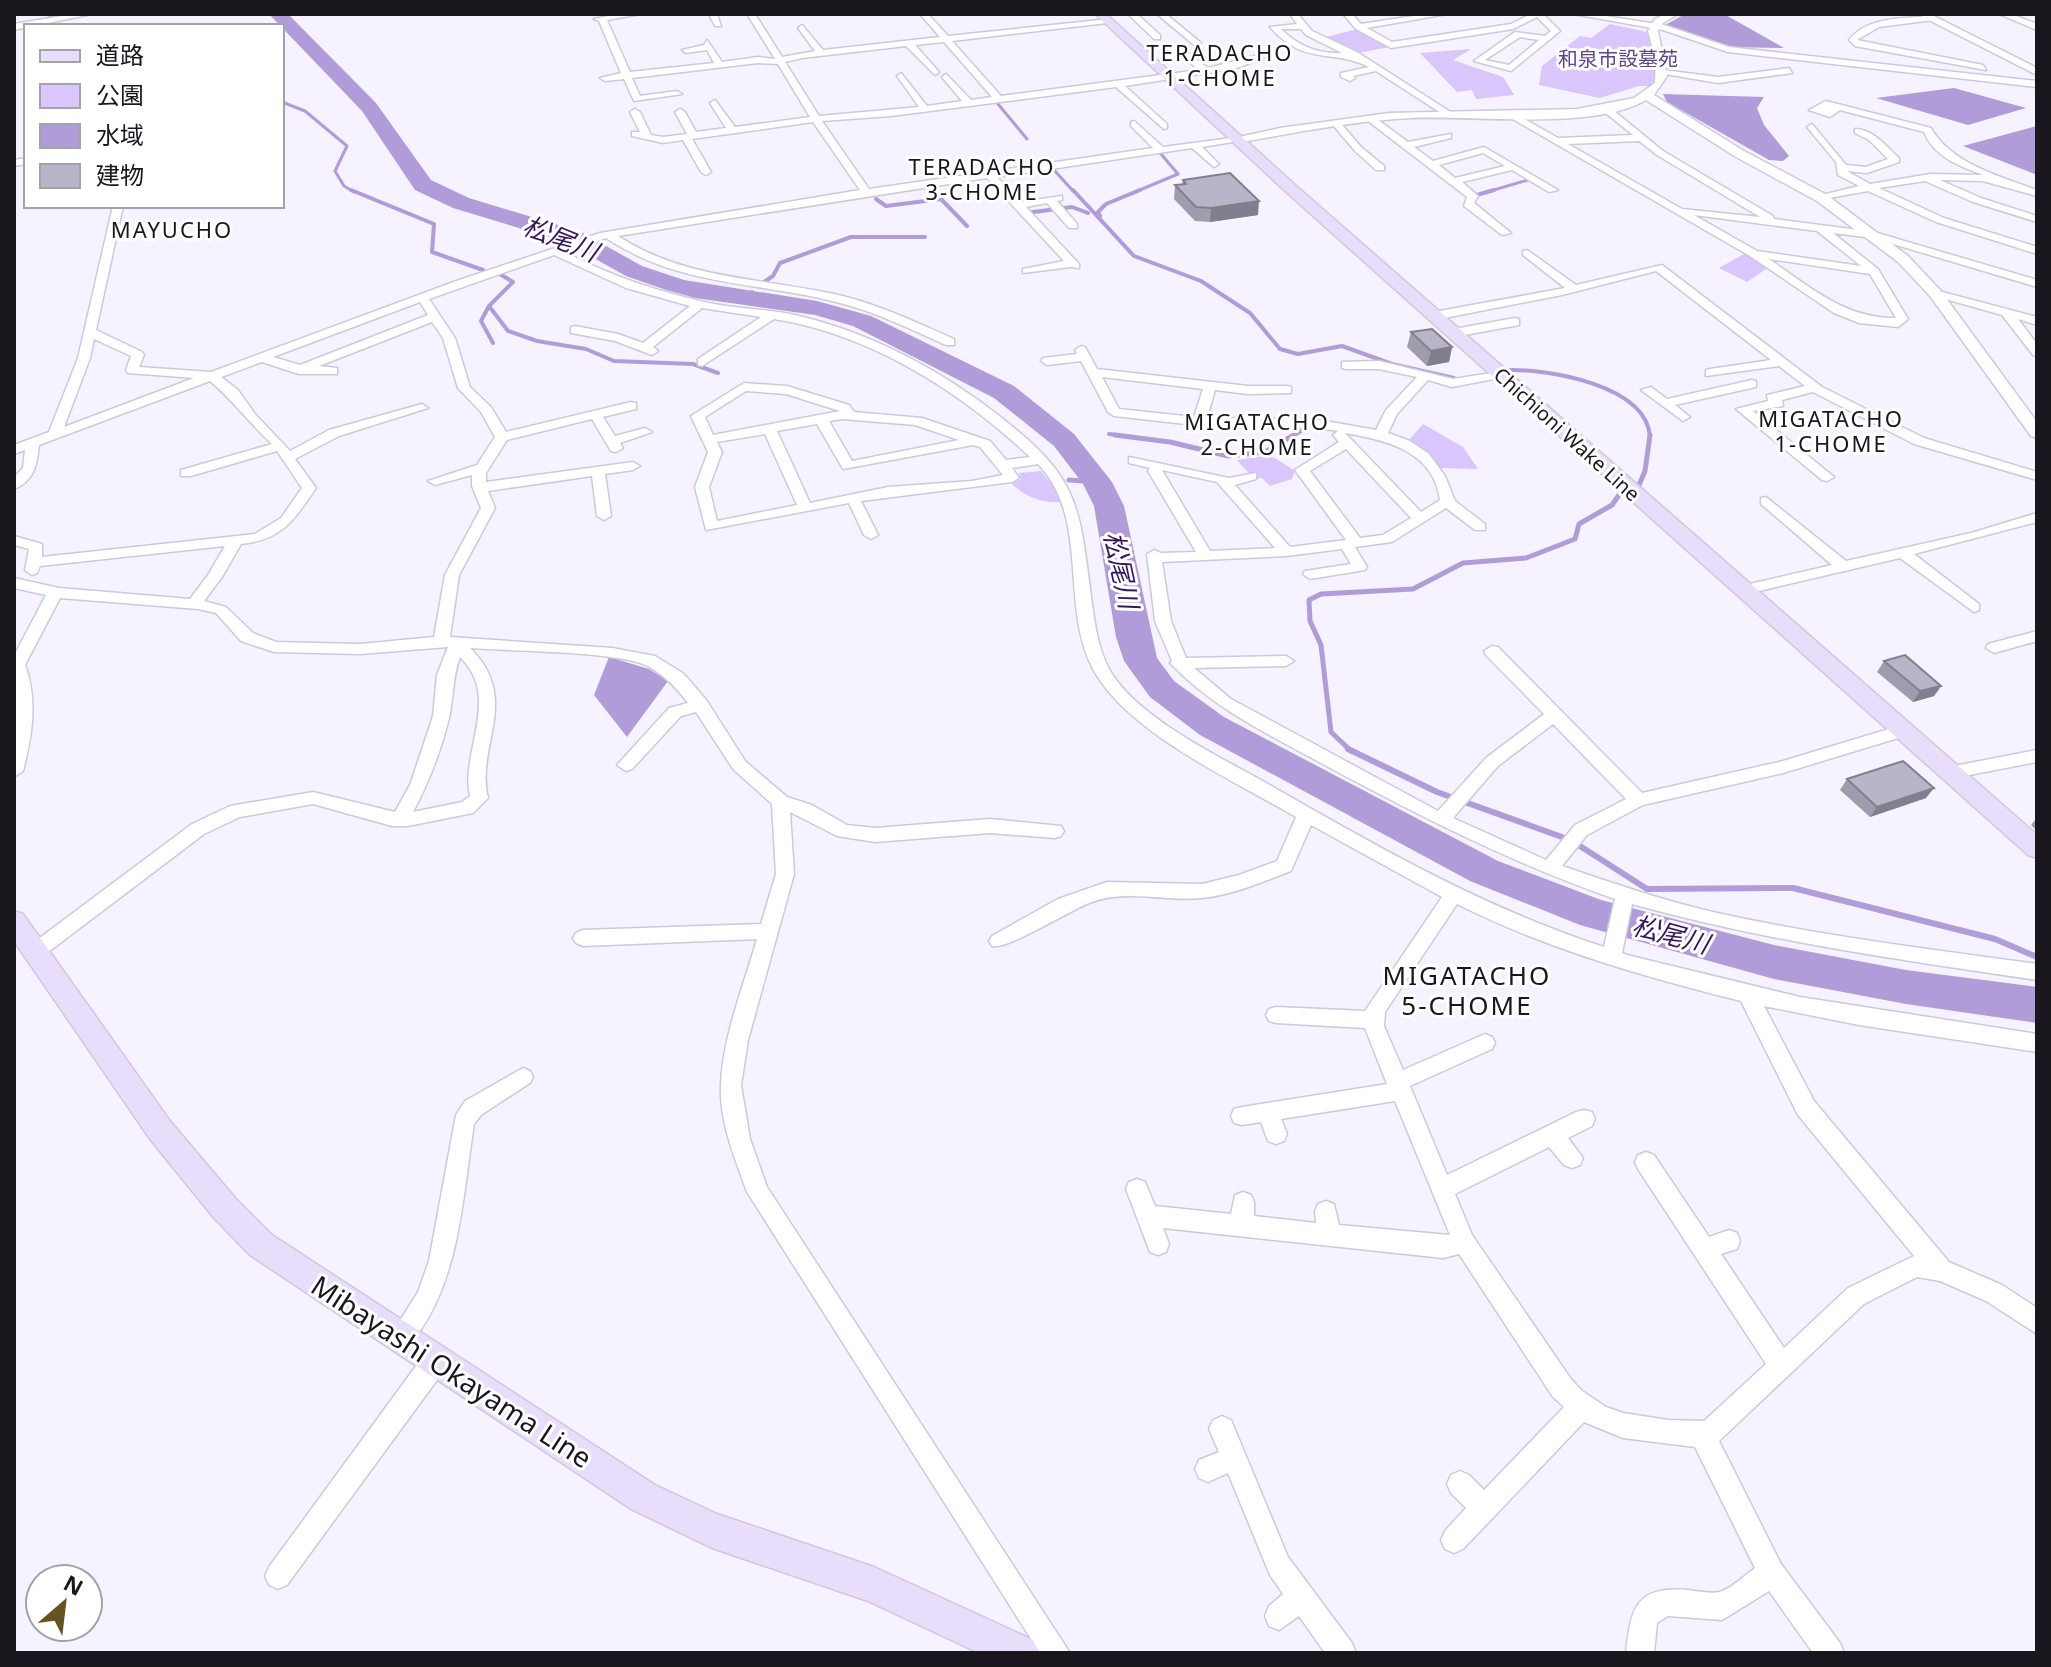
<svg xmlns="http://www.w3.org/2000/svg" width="2051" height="1667" font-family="'Noto Sans','Noto Sans JP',sans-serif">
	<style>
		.green { fill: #d8c6fd }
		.water { fill: #b19cda }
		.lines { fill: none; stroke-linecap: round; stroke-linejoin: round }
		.stream-far3 { stroke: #b19cda; stroke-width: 3 }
		.stream-far2 { stroke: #b19cda; stroke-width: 4 }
		.stream-far1 { stroke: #b19cda; stroke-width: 5 }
		.stream { stroke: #b19cda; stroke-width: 6 }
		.river { fill: #b19cda; fill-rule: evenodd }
		.minor-casing { stroke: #cec8dd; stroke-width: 3 }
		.tertiary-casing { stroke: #cec8dd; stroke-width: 3 }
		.secondary-casing { stroke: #cec8dd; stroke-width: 3 }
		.minor { fill: #fff; fill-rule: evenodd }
		.tertiary { fill: #fff; fill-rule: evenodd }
		.secondary { fill: #e8defb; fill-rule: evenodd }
		.wall { fill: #a09bad }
		.shaded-wall { fill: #827e8d }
		.building { fill: #bab4c9; stroke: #827e8d; stroke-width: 2 }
		.labels { text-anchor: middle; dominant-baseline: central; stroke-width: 6; stroke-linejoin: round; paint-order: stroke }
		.far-park-label { font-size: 20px; fill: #60428d; stroke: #fff }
		.far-street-label { font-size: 20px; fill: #19161e; stroke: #fff }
		.far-neighbourhood-label { font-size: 22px; letter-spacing: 2px; fill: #19161e; stroke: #fff }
		.water-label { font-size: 26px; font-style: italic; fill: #36155d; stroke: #fff }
		.neighbourhood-label { font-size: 26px; letter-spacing: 2px; fill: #19161e; stroke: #fff }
		.near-street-label { font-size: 28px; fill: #19161e; stroke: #fff }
	</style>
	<rect width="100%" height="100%" fill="#f6f2ff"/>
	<path class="green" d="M1610 24 1647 32 1658 74 1650 86H1639L1600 98 1539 85 1542 66 1580 36 1591 38Z
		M1358 29 1390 47 1358 53 1322 38Z
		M1471 49 1453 60 1503 77 1514 95 1476 99 1472 90 1457 92 1420 53Z
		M1746 253 1769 267 1747 282 1719 268Z
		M1423 424 1463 447 1478 469 1440 468 1410 439Z
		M1270 455 1295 471 1292 479 1270 486 1262 478 1254 479 1237 460Z
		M1041 471 1049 481 1054 480 1061 502C1044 504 1021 496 1011 482L1021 480 1019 473Z"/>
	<path class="water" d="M1685 14H1724L1784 48 1729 47 1665 25Z
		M1954 88 2026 108 1968 125 1876 98Z
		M1663 94 1764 97 1757 108 1764 125 1789 156 1783 161 1769 160 1667 102Z
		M2037 126V175L1963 146Z
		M609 657 649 669 668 681 627 737 594 695Z"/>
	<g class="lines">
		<path class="stream-far3" d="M921 14 942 38
			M48 26 41 21 59 14
			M282 102 305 111 347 146 335 171 344 186 354 192
			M998 104 1027 139
			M1054 170 1074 192
			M1135 192 1178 174 1161 154
			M1487 192 1531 179"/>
		<path class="stream-far2" d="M351 190 434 224 432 252 483 270
			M1073 190 1134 256 1201 281 1250 313 1280 349 1298 354 1342 346 1392 364 1454 378
			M1477 195 1494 190
			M876 199 886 206 941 199 967 226
			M1026 213 1072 207 1088 213
			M1100 216 1098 212 1106 204 1140 190
			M764 282 773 276 780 263 851 237H925
			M745 298 752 292
			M489 306 508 331 537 341 586 349 614 361 693 364 718 373
			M493 343 481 321 489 306 513 282 498 273
			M1508 370C1548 369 1647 385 1650 437
			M1109 434 1131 437
			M1291 437 1306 428"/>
		<path class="stream-far1" d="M1115 435 1170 442 1228 456 1265 452 1294 435
			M1069 480 1097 482
			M1639 485 1645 471 1650 435
			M1351 751 1331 732 1321 645 1310 621 1309 600 1321 594 1413 589 1463 563 1526 558 1575 539 1579 524 1612 505 1619 495"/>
		<path class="stream" d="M1348 749 1437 792 1562 837
			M1580 846 1647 889 1793 888 1995 939 2037 957"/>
		<path class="river" d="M269 14H288L376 103 431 180 469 198 581 232 642 266 684 280 817 301 871 316 1014 386 1074 434 1112 482 1124 506 1157 658 1174 681 1224 717 1498 861 1601 900 1774 945 1906 970 2037 987V1023L1906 1004 1774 979 1580 925 1470 881 1200 735 1150 697 1124 661 1116 637 1094 506 1083 484 1054 446 994 398 853 326 815 315 695 298 666 290 626 276 565 242 453 208 415 190 362 111Z"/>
		<defs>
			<path id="minor" d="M74 14H92L14 30V24Z
				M618 14H641L607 20 630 72 714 63 707 50 686 53 682 50 704 45 707 40 722 62 758 57 775 59 747 14H755L782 57 815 51 798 28 802 25 823 50 940 37 920 14H928L948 36 1110 19 1107 23 952 41 1001 96 1199 70 1175 50 1178 45 1208 68 1266 53V57L1234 69 1125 86 1167 124V128L1164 129 1116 87 891 116 822 121 869 189 1153 148 1131 126V122L1134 121 1163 147 1239 137V141L1202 147 1219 164 1214 167 1192 148 997 177 1021 202 1062 196V200L1057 201 1077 224V228H1069L1047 203 1026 207 1079 264V268L1070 267 1023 273V269L1064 261 987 178 618 236C683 279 760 278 834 294 876 303 915 322 954 339V345H946C910 329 874 311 836 302 755 281 680 287 606 238L565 252C610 276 659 292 709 303 737 309 766 309 795 315 870 332 943 371 1003 419 1079 479 1079 504 1091 596 1094 619 1097 645 1108 667 1133 716 1220 757 1268 784 1376 846 1484 908 1604 947L1615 899C1512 863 1417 815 1321 763 1266 733 1213 708 1170 663L1172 661 1155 621 1147 554 1154 550 1161 553 1196 552 1148 471 1150 468 1129 463V457L1229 478 1256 473V479L1235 485 1290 547 1346 540 1295 470 1339 442 1333 435 1338 431 1314 427H1212L1114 416 1108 412 1081 361 1047 365 1041 361 1043 358 1077 354 1075 350 1081 346 1085 347 1097 369 1248 386H1287L1291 387V393L1248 394 1215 390 1207 418 1314 419 1376 430 1386 410 1417 377 1379 369H1346L1342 368V362L1379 361 1453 379 1504 371V377L1452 387 1428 380 1397 414 1388 433 1410 441 1429 454 1445 476 1455 501 1485 524V530H1475L1446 508 1392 542 1355 547 1367 567 1365 570 1310 579 1303 574 1305 571 1351 564 1342 549 1286 556 1162 562 1171 621 1186 658 1286 656 1294 661 1286 666 1194 668 1231 699 1438 811 1486 758 1544 714 1486 655 1484 651 1492 646 1498 647 1642 793 1783 761 1902 725 1908 727 1910 731 1908 735 1783 773 1643 805 1587 835 1562 866C1612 883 1662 900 1713 912 1820 936 1929 949 2037 964V980C1901 960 1765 941 1632 904L1622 953 1627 955 1800 997 2037 1034V1052L1859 1025 1764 1006 1814 1101 1949 1262 2002 1285 2037 1308V1334L1986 1301 1940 1281 1917 1277 1864 1304 1719 1441 1781 1564 1840 1643 1844 1653H1813L1769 1591 1722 1620 1668 1616 1657 1623 1654 1653H1626C1631 1608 1635 1586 1688 1590 1696 1591 1710 1594 1719 1592 1731 1589 1745 1575 1755 1568L1695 1447 1623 1438 1584 1422 1463 1549 1454 1553 1445 1549 1441 1540 1445 1531 1466 1508 1451 1493 1447 1484 1451 1475 1460 1471 1469 1475 1484 1490 1564 1407 1553 1397 1459 1254 1443 1258 1163 1228 1169 1244 1166 1252 1158 1255 1150 1252 1126 1189 1129 1182 1137 1179 1145 1182 1155 1206 1231 1214 1235 1195 1243 1192 1251 1195 1254 1202V1216L1316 1223 1315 1211 1318 1204 1326 1201 1334 1204 1339 1225 1450 1235 1395 1101 1281 1119 1287 1134 1284 1141 1276 1144 1268 1141 1261 1122 1242 1125 1234 1123 1231 1116 1234 1109 1242 1107 1387 1084 1365 1028 1276 1023 1269 1021 1266 1015 1269 1009 1276 1007 1365 1011 1442 897 1311 825 1291 871C1262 882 1233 895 1202 898 1165 902 1127 889 1092 902 1071 909 1006 951 992 946L989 941 992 936 1058 899 1107 882 1202 884 1239 875 1277 861 1296 817C1235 781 1125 732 1092 667 1060 604 1090 518 1038 464L1012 468 1019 478 1012 482 861 501 878 535 871 539 864 535 849 503 706 530 695 487 708 452 691 416 744 383 787 386 849 405 854 412 922 418 990 441 1006 460 1030 457C960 391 870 334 774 319L702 366 698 365V359L761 317 702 308 653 347 658 351 652 355 615 341 571 333V327L575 326 618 334 643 343 690 306 626 288 554 255 429 299 455 338 470 387 491 407 506 432 631 402 636 403V409L603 417 615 436 645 428 652 432 620 443 623 448 616 452 611 451 592 419 507 440 486 473V482L633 462 640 466 633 470 605 474 611 516 604 520 597 516 592 476 488 491 495 508 459 575 450 637 612 648 655 656 684 674 707 701 745 761 787 797 812 805 847 825 875 828 990 819 1061 826 1064 831 1061 836 1055 838 990 833 875 842 837 836 790 812 794 874 748 1040 741 1085 750 1139 767 1187 1070 1653H1040L747 1192C735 1158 719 1121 721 1084 723 1035 744 985 757 939L583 946 576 943 573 938 576 933 583 930 761 924 776 874 772 804 733 769 696 712 681 716 632 769 626 771 617 765 669 708 688 703C676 687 665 676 648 666 619 651 508 651 470 648 522 699 475 746 488 798L473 813 408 826H392L313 804 240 817 204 834 43 956 36 959 29 956 26 951 29 946 192 824 230 806 313 792 395 812 410 785 433 716 437 675 448 647 360 654 274 652 241 641 216 613 198 609 60 598 25 665C38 700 32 736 23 771L14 777 16 704 14 656 46 595 14 588V578L59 588 190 599 208 575 225 546 40 566 37 573 32 575 25 570 29 549 14 545V536L42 544V557L255 534 281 518 302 488 277 451 191 476H181V470L272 444C250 424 233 400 210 381L39 445C37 465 34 481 14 489V477L23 468 25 450 14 454V445L49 432 78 358 113 206H123L96 330 142 352 144 355 139 367 211 372 459 280 600 233 860 190 813 122 692 139 711 172 706 175 701 172 683 140 663 143 632 136V132H640L630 112 635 109 640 112 651 135 663 137 687 134 675 112 680 109 685 112 696 132 726 128 710 103 715 100 735 127 810 117 778 64 758 63 632 78 640 96 677 91 682 94 634 101 624 79 605 81 600 78 621 73 599 21 594 19ZM944 42 992 97 971 100 946 74 942 77 962 101 927 106 901 73 897 76 919 107 819 116 785 62 802 58 906 46 935 75 939 72 915 45ZM420 302 428 315 300 365 273 357ZM432 322 443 338 458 388 481 412 495 437 477 465 428 481 435 485 472 475V486L481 508 445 575 434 637 360 644 276 642 253 633 226 607 204 601 222 577 241 544C282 540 294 520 316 488L295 459 339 436 428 408 422 404 329 430 290 451 255 414 238 390 221 377 262 362 299 374H337V368L319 366ZM94 339 131 356 126 370 128 373 194 378 64 427 90 358ZM1102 377 1203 389 1194 417 1119 409ZM746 391 786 394 840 411 713 435 705 417ZM842 419 915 425 959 440 852 461 829 421ZM817 424 843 469 973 445 980 447 1003 475 972 481 888 487 810 503 777 431ZM1345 433C1386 440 1434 451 1440 500L1421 512ZM765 434 797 505 717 521 709 487 722 452 717 442ZM1346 449 1411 518 1383 535 1360 538 1310 471ZM1162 470 1217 482 1275 548 1210 551ZM460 657C502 698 460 751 470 796L462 802 413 812C429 782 441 751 449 718 454 697 452 678 460 657ZM1553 724 1626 799 1575 825 1546 860 1453 818 1498 766ZM1457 904C1547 949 1644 977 1741 1001L1798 1115 1914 1256 1848 1288 1784 1348 1721 1254 1737 1249 1740 1241 1737 1233 1729 1230 1709 1237 1654 1155 1646 1152 1638 1155 1635 1162 1638 1169 1766 1364 1704 1421 1668 1420 1623 1413 1606 1407 1582 1391 1571 1379 1472 1235 1455 1194 1549 1147 1564 1165 1572 1168 1580 1165 1583 1158 1568 1138 1592 1126 1595 1119 1592 1112 1584 1110 1576 1112 1447 1175 1410 1086 1492 1049 1495 1043 1492 1037 1485 1034 1403 1070 1384 1026 1385 1012Z
				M709 14H717L721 26H715Z
				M1128 14H1137L1160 35V39H1154Z
				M1157 14H1166L1201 43 1194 45Z
				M1290 14H1298L1312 31 1357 52 1452 113 1444 115 1376 71 1353 76 1355 78 1350 81 1341 77V73L1369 67C1331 48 1305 67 1270 27L1297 24ZM1281 29H1301L1306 35 1342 53C1318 54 1298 46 1281 29Z
				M1343 14H1352L1361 24 1427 14H1447L1367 28 1392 42 1511 24 1531 14H1543L1560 31 1511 71 1474 61 1515 32 1545 36 1551 31 1537 17 1513 29 1391 48 1356 29ZM1520 37 1539 40 1509 65 1485 60Z
				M1573 14H1592L1664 25 1729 47 2037 81V87L1728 52 1663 30Z
				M1999 14H2011L2037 24V30Z
				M1930 16 1933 20 1879 27 1857 40 1983 65 1986 70 1855 46 1849 40C1868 16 1902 19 1930 16Z
				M1789 68 1792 73 1718 83 1659 73 1663 70 1718 77Z
				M1826 101 1931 128C1950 163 2001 177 2037 190V196L1983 181 1940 180 1981 198 2037 216V222L1973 202 1925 181 1879 188 1944 218 2037 247V254L1936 222 1868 191 1818 200V196L1859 186 1838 175 1836 162 1807 127 1812 124 1846 165 1866 167 1888 159 1869 140 1855 133V129C1873 129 1886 146 1899 158V162L1867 173 1847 171 1870 184 1930 174 1983 175C1959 166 1934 157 1924 132L1840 110 1830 117 1809 110Z
				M1602 106H1608L1663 151 1773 216 1774 219 1874 232 2037 280V287L1873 238 1833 233 1878 269 1908 319 1898 327 1859 323 1834 313 1750 256 1504 114 1512 112 1558 138 1633 135 1602 110ZM1639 141 1657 155 1760 217 1682 209 1568 144ZM1694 215 1817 231 1861 266 1757 251ZM1769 259 1870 274 1896 318C1845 319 1809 286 1769 259Z
				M1368 117H1374L1408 142 1451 134V138L1414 147 1433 161 1484 147 1558 190 1549 192 1512 170 1462 182 1478 196 1474 203 1511 233 1502 235 1464 206 1467 197 1368 121ZM1483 153 1505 166 1455 178 1439 165Z
				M1333 121H1339L1361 147 1384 166V170H1376L1355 151 1333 125Z
				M26 158V164L14 166V160Z
				M1527 250 1576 285 1662 265 1822 387 1924 438 2037 472V480L1914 444 1813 392 1782 400 1783 406 1753 411 1834 477 1827 481 1822 480 1736 409 1768 401 1767 395 1805 386 1779 366 1706 376V370L1710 369 1771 360 1656 271 1562 295 1434 320 1428 316 1434 312 1565 288 1523 255V251Z
				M1935 290 2037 317V325L2018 319 2037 344V356L2033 355 2002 315 1931 295V291Z
				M1515 318 1519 319V325L1454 337 1448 333 1454 329Z
				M1752 380 1756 381V387L1675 405 1690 417 1683 421 1641 390 1651 387 1667 399Z
				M1766 497 1846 561 1971 533 2037 513V522L1914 554 1979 604V610L1974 612 1900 558 1742 595 1737 593V587L1832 565 1761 504V498Z
				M2037 631V641L1994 653 1986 648 1988 644Z
				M2037 750V762L1949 779 1940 773 1949 767Z
				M523 1068 530 1071 533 1077 530 1083 481 1115 474 1124C463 1193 461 1268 422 1328 415 1337 412 1346 401 1350L393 1346 389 1338 418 1292 429 1261 456 1115 465 1101Z
				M436 1348 445 1351 448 1360 445 1369 287 1585 278 1589 269 1585 265 1576 269 1567 427 1351Z
				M1222 1416 1231 1420 1288 1557 1352 1643 1356 1653H1325L1299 1616 1279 1630 1269 1626 1265 1616 1269 1606 1283 1594 1270 1575 1228 1473 1208 1482 1199 1478 1195 1469 1199 1460 1219 1452 1209 1429 1213 1420Z"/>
			<path id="tertiary" d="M1665 14H1678L1663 23 1658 31 1667 76 1654 95 1744 151 1827 195 1908 256 1940 290 2037 422V438L2031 436 1930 296 1898 262 1817 201 1736 157 1646 100C1594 131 1473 115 1411 118 1352 121 1294 133 1236 143L1230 139 1280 128 1389 113 1577 109 1634 98 1655 83 1656 61 1648 31 1655 19Z
				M1917 14H1930L2037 68V75Z"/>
			<path id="secondary" d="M1095 14H1106L1294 184 2037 835V858L2028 855 1284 190Z
				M14 911 23 914 170 1121 236 1199 272 1235 655 1485 717 1514 874 1567 1033 1640 1039 1653H979L868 1601 712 1548 631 1509 250 1255 214 1218 150 1139 14 941Z"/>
		</defs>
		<use href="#minor" class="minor-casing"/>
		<use href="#tertiary" class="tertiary-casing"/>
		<use href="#secondary" class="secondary-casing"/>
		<use href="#minor" class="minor"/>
		<use href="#tertiary" class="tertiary"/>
		<use href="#secondary" class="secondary"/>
	</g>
	<path class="wall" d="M1183 180 1258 215 1210 222 1195 221 1174 199 1175 185 1182 184Z
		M1411 332 1452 347 1449 362 1427 366 1407 347Z
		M1884 661 1941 686 1934 696 1913 702 1877 672Z
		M1847 779 1926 798 1870 817 1840 790Z
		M2037 818V831L2031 825Z"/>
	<path class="shaded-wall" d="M1259 201 1258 215 1210 222 1211 208Z
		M1452 347 1449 362 1427 366 1431 351Z
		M1941 686 1934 696 1913 702 1920 691Z
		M1934 788 1926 798 1870 817 1877 807Z"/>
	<path class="building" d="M1230 173 1259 201 1211 208 1196 207 1175 185 1186 184 1183 180Z
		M1432 329 1452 347 1431 351 1411 332Z
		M1905 655 1941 686 1920 691 1884 661Z
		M1903 761 1934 788 1877 807 1847 779Z"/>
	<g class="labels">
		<g class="far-park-label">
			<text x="1618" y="58">和泉市設墓苑</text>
		</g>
		<g class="far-street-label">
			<text transform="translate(1567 434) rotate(42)">Chichioni Wake Line</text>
		</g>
		<g class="far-neighbourhood-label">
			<text x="1220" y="52">TERADACHO<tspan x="1220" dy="25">1-CHOME</tspan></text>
			<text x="982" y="166">TERADACHO<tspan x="982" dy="25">3-CHOME</tspan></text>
			<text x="172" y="229">MAYUCHO</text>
			<text x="1831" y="418">MIGATACHO<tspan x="1831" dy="25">1-CHOME</tspan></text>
			<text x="1257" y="421">MIGATACHO<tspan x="1257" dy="25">2-CHOME</tspan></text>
		</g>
		<g class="water-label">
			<text transform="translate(561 238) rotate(22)">松尾川</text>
			<text transform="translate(1122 570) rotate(78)">松尾川</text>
			<text transform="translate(1671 934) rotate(15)">松尾川</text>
		</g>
		<g class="neighbourhood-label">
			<text x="1467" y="975">MIGATACHO<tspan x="1467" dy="30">5-CHOME</tspan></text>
		</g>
		<g class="near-street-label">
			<text transform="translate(452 1371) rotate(33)">Mibayashi Okayama Line</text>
		</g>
	</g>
	<rect width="2051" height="1667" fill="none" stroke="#19161e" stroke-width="32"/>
	<rect x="24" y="24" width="260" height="184" fill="#ffffff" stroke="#a3a2a5" stroke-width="2"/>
	<rect x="40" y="50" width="40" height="12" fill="#e8defb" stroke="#a3a2a5" stroke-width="2"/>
	<text x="96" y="64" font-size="24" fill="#19161e">道路</text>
	<rect x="40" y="84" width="40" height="24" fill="#d8c6fd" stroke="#a3a2a5" stroke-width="2"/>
	<text x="96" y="104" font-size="24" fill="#19161e">公園</text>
	<rect x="40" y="124" width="40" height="24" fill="#b19cda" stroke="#a3a2a5" stroke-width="2"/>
	<text x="96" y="144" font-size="24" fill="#19161e">水域</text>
	<rect x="40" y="164" width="40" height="24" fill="#bab4c9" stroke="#a3a2a5" stroke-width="2"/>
	<text x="96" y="184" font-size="24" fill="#19161e">建物</text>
	<g transform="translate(64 1603) rotate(28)"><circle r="38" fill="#ffffff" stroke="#a3a2a5" stroke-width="2"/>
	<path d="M0-6L14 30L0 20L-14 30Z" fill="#655321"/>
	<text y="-12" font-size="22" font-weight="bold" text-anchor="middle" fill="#19161e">N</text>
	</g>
</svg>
